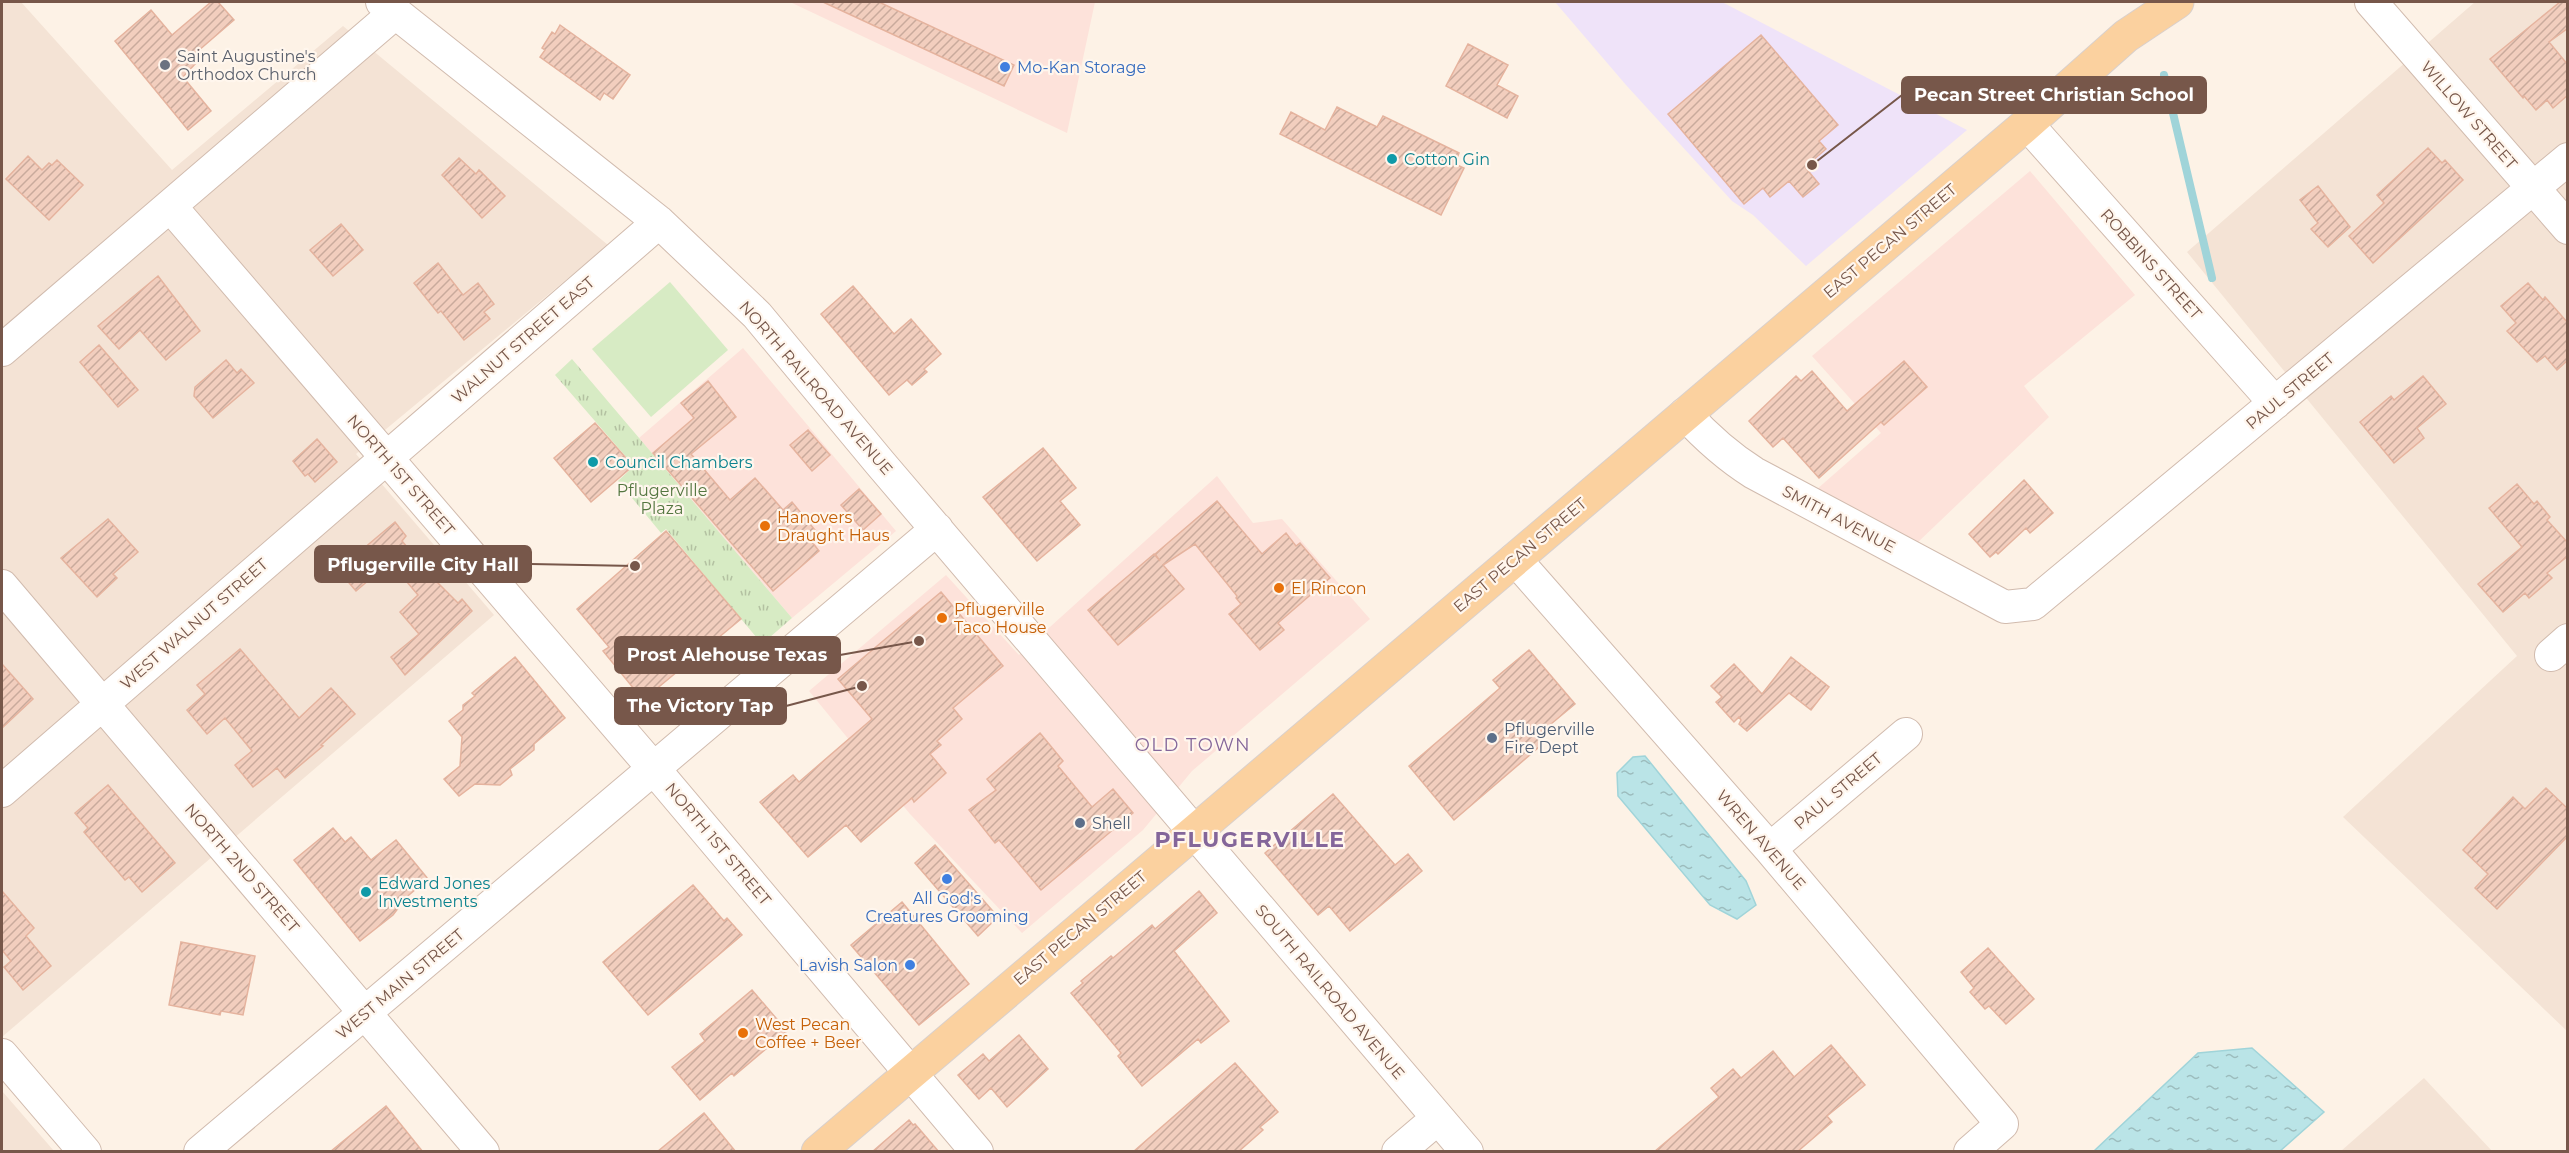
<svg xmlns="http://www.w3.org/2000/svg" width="2569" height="1153" font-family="Montserrat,sans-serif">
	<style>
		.residential { fill: #f4e3d5 }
		.commercial { fill: #fde2da }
		.education { fill: #efe3f9 }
		.park { fill: url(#park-tufts) }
		.pitch { fill: #d7ebc4 }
		.water { fill: url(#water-ripples); stroke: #a0d4d9; stroke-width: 1.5 }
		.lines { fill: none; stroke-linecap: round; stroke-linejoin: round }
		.stream { stroke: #a0d4d9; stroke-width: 8 }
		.building { fill: url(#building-hatch); stroke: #e5b39e; stroke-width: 1.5 }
		.minor-casing { stroke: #d1bbae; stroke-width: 34 }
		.major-casing { stroke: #d9d0cc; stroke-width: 35 }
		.minor { stroke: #fff; stroke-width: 32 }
		.major { stroke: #fbd19f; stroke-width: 33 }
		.worship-dot { fill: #6b7280; stroke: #fff6ed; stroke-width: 2 }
		.shop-dot { fill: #3f7fe0; stroke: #fff6ed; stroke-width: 2 }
		.culture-dot { fill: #0f9aa8; stroke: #fff6ed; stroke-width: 2 }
		.food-dot { fill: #e8710a; stroke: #fff6ed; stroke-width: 2 }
		.service-dot { fill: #5c6f8a; stroke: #fff6ed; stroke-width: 2 }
		.labels { text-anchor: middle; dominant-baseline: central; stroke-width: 4.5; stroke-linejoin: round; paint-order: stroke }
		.worship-label { font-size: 16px; fill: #5b616d; stroke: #fff6ed; text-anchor: start }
		.shop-label { font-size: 16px; fill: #366cbe; stroke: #fff6ed; text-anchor: start }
		.street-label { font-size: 16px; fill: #77574a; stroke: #fff6ed }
		.culture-label { font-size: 16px; fill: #0d838f; stroke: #fff6ed; text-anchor: start }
		.park-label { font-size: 16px; fill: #547640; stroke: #fff6ed }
		.food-label { font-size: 16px; fill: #c56008; stroke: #fff6ed; text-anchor: start }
		.service-label { font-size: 16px; fill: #4e5e75; stroke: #fff6ed; text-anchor: start }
		.neighbourhood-label { font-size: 18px; letter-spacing: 1.5px; fill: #84669a; stroke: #fff6ed }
		.district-label { font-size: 22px; font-weight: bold; letter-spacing: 1.5px; fill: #84669a; stroke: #fff6ed }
		.leader { fill: none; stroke: #77574a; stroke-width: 2 }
		.callout-dot { fill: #77574a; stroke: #fff6ed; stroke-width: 2 }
		.callout { fill: #77574a; stroke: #77574a; stroke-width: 2 }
		.callout-label { font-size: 18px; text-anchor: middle; font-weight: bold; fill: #fff }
	</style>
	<defs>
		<pattern id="park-tufts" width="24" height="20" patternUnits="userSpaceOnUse" patternTransform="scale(1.5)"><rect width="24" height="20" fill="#d7ebc4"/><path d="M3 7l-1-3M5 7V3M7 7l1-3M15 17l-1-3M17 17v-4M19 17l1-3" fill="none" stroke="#b3c1a1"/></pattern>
		<pattern id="water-ripples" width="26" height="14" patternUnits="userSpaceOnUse" patternTransform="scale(1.5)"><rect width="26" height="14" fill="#bae4e7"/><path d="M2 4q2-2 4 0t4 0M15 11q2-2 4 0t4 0" fill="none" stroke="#9cbcbd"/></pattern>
		<pattern id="building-hatch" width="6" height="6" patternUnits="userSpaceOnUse" patternTransform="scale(1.5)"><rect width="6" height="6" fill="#f2cebe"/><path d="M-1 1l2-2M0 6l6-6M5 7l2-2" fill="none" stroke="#c9aa9c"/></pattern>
	</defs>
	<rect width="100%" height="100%" fill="#fdf2e6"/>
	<path class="residential" d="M2 2H21L172 170 343 26 608 245 356 454 494 615 2 1037Z
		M2475 2H2567V1031L2343 817 2517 656 2187 252Z
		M2424 1078 2492 1151H2341Z
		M2 1091 54 1151H2Z"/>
	<path class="commercial" d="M790 2H1095L1067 133Z
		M2030 171 2135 295 2024 386 2049 417 1916 544 1816 490 1881 433 1812 356Z
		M743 348 896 531 792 618 639 438Z
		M1217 476 1253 523 1282 519 1370 619 1192 771 1143 830 1022 933 910 814 809 691 946 575 1019 655Z"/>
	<path class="education" d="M1555 2H1722L1967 130 1806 266 1753 215 1732 201 1626 85Z"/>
	<path class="park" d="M572 359 792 618 762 644 666 529 661 533 618 481 634 466 555 375Z"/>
	<path class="pitch" d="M670 282 728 350 651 417 592 349Z"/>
	<path class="water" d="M1645 756 1746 881 1756 905 1737 919 1710 905 1618 796 1617 773 1633 757Z
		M2252 1048 2324 1112 2280 1151H2094L2198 1053Z"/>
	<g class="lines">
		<path class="stream" d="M2164 75 2212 278"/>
	</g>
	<path class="building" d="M211 2H218L234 20 191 57 196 63 183 77 211 111 188 130 115 41 151 10 172 35Z
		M823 2H879L1014 65 1004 86Z
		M2560 2H2568V28L2549 42 2568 65V95L2553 108 2547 100 2536 110 2524 96 2523 98 2490 59Z
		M560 25 630 75 613 99 604 93 600 100 540 57 545 50 542 48 552 32 555 34Z
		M1761 35 1838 125 1819 141 1826 149 1805 167 1819 184 1803 197 1789 181 1770 197 1763 188 1744 204 1668 114Z
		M1468 44 1508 65 1497 85 1518 96 1507 118 1446 86Z
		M1337 107 1377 127 1383 116 1459 153 1455 164 1464 168 1441 215 1280 134 1291 112 1325 130Z
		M2428 148 2442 163 2445 160 2463 180 2373 263 2349 236 2384 203 2377 195Z
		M28 156 42 170 49 163 52 165 57 160 83 185 49 220 6 179Z
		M459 158 476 174 479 170 505 196 482 218 442 175Z
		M2318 186 2350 227 2328 247 2311 229 2318 223 2300 200Z
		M341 224 363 250 333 276 310 250Z
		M438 263 463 295 478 283 494 304 484 312 490 319 464 340 441 311 438 313 414 283Z
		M158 276 200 331 166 360 140 330 119 349 98 326Z
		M2528 283 2543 300 2545 297 2568 323V360L2557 370 2545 356 2537 362 2507 331 2516 323 2501 306Z
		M853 286 894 334 911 319 941 354 924 369 927 372 912 385 907 380 889 395 821 314Z
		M99 345 138 390 118 407 80 362Z
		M226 360 237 373 241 369 254 383 213 418 194 396 195 387Z
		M1904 361 1927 387 1884 425 1881 422 1819 478 1783 438 1773 447 1749 421 1796 376 1801 381 1812 371 1847 411Z
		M2423 376 2446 404 2417 428 2424 438 2394 463 2360 422 2391 396 2394 400Z
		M708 381 736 417 691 454 730 500 755 478 783 510 792 502 819 535 812 542 819 551 773 591 653 453 694 418 681 403Z
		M595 423 633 466 591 502 554 458Z
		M808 430 830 455 812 471 790 445Z
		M317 439 337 462 315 482 308 474 305 476 293 461Z
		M1043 448 1076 488 1060 501 1080 525 1037 561 983 497Z
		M2024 480 2053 513 2030 533 2026 528 1998 554 1996 552 1990 557 1969 534Z
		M2517 484 2534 504 2537 501 2550 517 2547 520 2568 543V556L2547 573 2552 578 2529 598 2525 593 2503 612 2478 584 2522 547 2489 508Z
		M859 489 881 514 863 530 841 505Z
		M1217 501 1262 554 1286 533 1296 546 1300 543 1330 578 1278 623 1284 630 1260 650 1229 614 1241 604 1236 598 1237 596 1195 544 1163 565 1184 589 1118 645 1088 610 1154 554 1160 561 1155 554Z
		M108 519 138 552 113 574 117 578 97 597 61 558Z
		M395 522 406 536 402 541 434 579 458 603 462 599 472 611 405 675 391 657 419 634 400 612 418 595 390 562 356 591 338 570Z
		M666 531 741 619 643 700 603 651 609 647 577 609Z
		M941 592 1003 666 953 708 962 719 937 741 941 745 930 754 946 773 914 802 912 798 861 842 846 825 808 857 760 802 793 775 799 782 872 719 838 679Z
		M240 649 299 718 331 688 355 714 321 745 323 746 285 778 277 768 253 787 235 765 252 751 225 718 207 734 187 710 205 694 197 685Z
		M1529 650 1575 704 1539 734 1545 742 1454 820 1409 766 1500 688 1493 680Z
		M515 657 565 718 534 744V750L510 769 512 775 500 785 475 784 459 796 444 779 460 766 462 737 449 721 463 710V705L475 696 472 693Z
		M1791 657 1829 687 1811 710 1789 693 1747 731 1739 724 1741 720 1739 717 1734 722 1716 702 1722 697 1711 686 1734 664 1762 694Z
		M2 664 33 699 2 728Z
		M1040 733 1063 761 1058 766 1092 807 1113 789 1133 813 1041 890 999 840 995 843 969 810 996 790 987 779Z
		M108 785 175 863 142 892 129 877 125 880 84 832 88 828 75 813Z
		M2546 788 2568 809V836L2497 909 2475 888 2488 874 2463 850 2513 797 2525 809Z
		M1333 794 1395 865 1408 854 1422 871 1350 931 1329 906 1318 915 1265 853Z
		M333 828 345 842 351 837 371 860 396 840 428 879 397 905 399 907 393 915 360 941 294 860Z
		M935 845 998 917 978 936 915 863Z
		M693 885 724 921 727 918 742 935 648 1015 603 962Z
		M2 891 34 928 26 936 51 966 23 990 4 967 11 961 2 950Z
		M1199 891 1217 913 1174 951 1229 1021 1201 1043 1198 1039 1142 1086 1118 1056 1121 1053 1071 993 1083 983 1081 981 1111 956 1113 958 1152 925 1155 929Z
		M902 902 969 984 919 1025 851 945Z
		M181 942 255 956 243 1015 221 1011 220 1015 169 1005Z
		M1988 948 2034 999 2006 1024 1989 1006 1985 1009 1970 992 1974 988 1961 972Z
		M752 990 787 1031 734 1076 732 1073 700 1100 672 1067 705 1041 700 1034Z
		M1019 1035 1048 1069 1007 1107 991 1088 979 1099 958 1075 983 1054 989 1061Z
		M1831 1045 1865 1085 1827 1116 1832 1122 1797 1152H1654L1719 1097 1711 1088 1733 1069 1741 1078 1773 1051 1794 1077Z
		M1235 1063 1278 1112 1260 1127 1263 1130 1238 1152H1133Z
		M386 1106 423 1152H330Z
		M704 1113 736 1152H657Z
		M909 1120 913 1125 915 1124 939 1152H872Z"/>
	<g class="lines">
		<defs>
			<path id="minor" d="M382 2 659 222 757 315 880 463 1467 1152
				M2371 2 2568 228
				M2027 124 2275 403
				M171 207 654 769 977 1152
				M2 350 396 12
				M1685 414C1707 438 1727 456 1754 473L2005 607 2033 604 2568 159
				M1515 559 1770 849 2002 1124 1970 1152
				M2 586 483 1152
				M2551 655 2568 640
				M2 791 659 222
				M1770 849 1906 734
				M2 1055 85 1152
				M200 1152 937 529
				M1398 1152 1438 1118"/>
			<path id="major" d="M818 1152 2027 124 2126 36 2177 2"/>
		</defs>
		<use href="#minor" class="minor-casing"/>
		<use href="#major" class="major-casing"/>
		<use href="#minor" class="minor"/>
		<use href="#major" class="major"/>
	</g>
	<circle class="worship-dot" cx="165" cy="65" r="6"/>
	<g class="shop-dot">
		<circle cx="1005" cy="67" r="6"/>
		<circle cx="947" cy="879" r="6"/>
		<circle cx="910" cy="965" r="6"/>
	</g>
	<g class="culture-dot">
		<circle cx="1392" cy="159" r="6"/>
		<circle cx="593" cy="462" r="6"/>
		<circle cx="366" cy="892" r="6"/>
	</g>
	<g class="food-dot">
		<circle cx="765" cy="526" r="6"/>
		<circle cx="1279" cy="588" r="6"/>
		<circle cx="942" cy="618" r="6"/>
		<circle cx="743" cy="1033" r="6"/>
	</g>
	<g class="service-dot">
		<circle cx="1492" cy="738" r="6"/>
		<circle cx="1080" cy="823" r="6"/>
	</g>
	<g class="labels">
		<g class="worship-label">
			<text x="177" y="56">Saint Augustine's<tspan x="177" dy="18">Orthodox Church</tspan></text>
		</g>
		<g class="shop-label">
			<text x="1017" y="67">Mo-Kan Storage</text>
			<text x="947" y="898" text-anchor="middle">All God's<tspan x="947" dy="18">Creatures Grooming</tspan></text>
			<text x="898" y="965" text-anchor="end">Lavish Salon</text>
		</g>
		<g class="street-label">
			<text transform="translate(2469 115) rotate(49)">WILLOW STREET</text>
			<text transform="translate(1890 241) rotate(-40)">EAST PECAN STREET</text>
			<text transform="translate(2151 264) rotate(48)">ROBBINS STREET</text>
			<text transform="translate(523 340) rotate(-41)">WALNUT STREET EAST</text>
			<text transform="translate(816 388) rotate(49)">NORTH RAILROAD AVENUE</text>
			<text transform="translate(2290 391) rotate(-40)">PAUL STREET</text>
			<text transform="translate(401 475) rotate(49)">NORTH 1ST STREET</text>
			<text transform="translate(1839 519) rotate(28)">SMITH AVENUE</text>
			<text transform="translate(1520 555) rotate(-40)">EAST PECAN STREET</text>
			<text transform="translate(194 624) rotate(-41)">WEST WALNUT STREET</text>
			<text transform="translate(1838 791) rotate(-40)">PAUL STREET</text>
			<text transform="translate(1761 840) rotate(49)">WREN AVENUE</text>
			<text transform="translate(718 844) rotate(50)">NORTH 1ST STREET</text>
			<text transform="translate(242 868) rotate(49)">NORTH 2ND STREET</text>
			<text transform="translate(1080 928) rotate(-40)">EAST PECAN STREET</text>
			<text transform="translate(400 984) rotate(-40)">WEST MAIN STREET</text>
			<text transform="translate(1330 992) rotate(50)">SOUTH RAILROAD AVENUE</text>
		</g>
		<g class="culture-label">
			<text x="1404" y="159">Cotton Gin</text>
			<text x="605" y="462">Council Chambers</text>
			<text x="378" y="883">Edward Jones<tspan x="378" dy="18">Investments</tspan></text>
		</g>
		<g class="park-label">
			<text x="662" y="490">Pflugerville<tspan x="662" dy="18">Plaza</tspan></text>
		</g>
		<g class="food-label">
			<text x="777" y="517">Hanovers<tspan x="777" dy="18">Draught Haus</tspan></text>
			<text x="1291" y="588">El Rincon</text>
			<text x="954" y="609">Pflugerville<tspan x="954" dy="18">Taco House</tspan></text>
			<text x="755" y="1024">West Pecan<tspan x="755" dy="18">Coffee + Beer</tspan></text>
		</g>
		<g class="service-label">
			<text x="1504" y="729">Pflugerville<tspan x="1504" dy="18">Fire Dept</tspan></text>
			<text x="1092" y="823">Shell</text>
		</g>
		<g class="neighbourhood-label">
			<text x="1193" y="745">OLD TOWN</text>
		</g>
		<g class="district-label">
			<text x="1250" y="839">PFLUGERVILLE</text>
		</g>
	</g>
	<path class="leader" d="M1812 165L1902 95M635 566L531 564M919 641L840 655M862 686L786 706"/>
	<g class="callout-dot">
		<circle cx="1812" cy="165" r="6"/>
		<circle cx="635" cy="566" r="6"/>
		<circle cx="919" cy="641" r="6"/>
		<circle cx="862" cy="686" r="6"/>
	</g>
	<g class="callout">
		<rect x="1902" y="77" width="304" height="36" rx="6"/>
		<rect x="315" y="546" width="216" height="36" rx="6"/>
		<rect x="615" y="637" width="225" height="36" rx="6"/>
		<rect x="615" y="688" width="171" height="36" rx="6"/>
	</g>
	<g class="callout-label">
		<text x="2054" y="101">Pecan Street Christian School</text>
		<text x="423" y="571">Pflugerville City Hall</text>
		<text x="727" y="661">Prost Alehouse Texas</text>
		<text x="700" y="712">The Victory Tap</text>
	</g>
	<rect width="2569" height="1153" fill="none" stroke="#77574a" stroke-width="6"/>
</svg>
